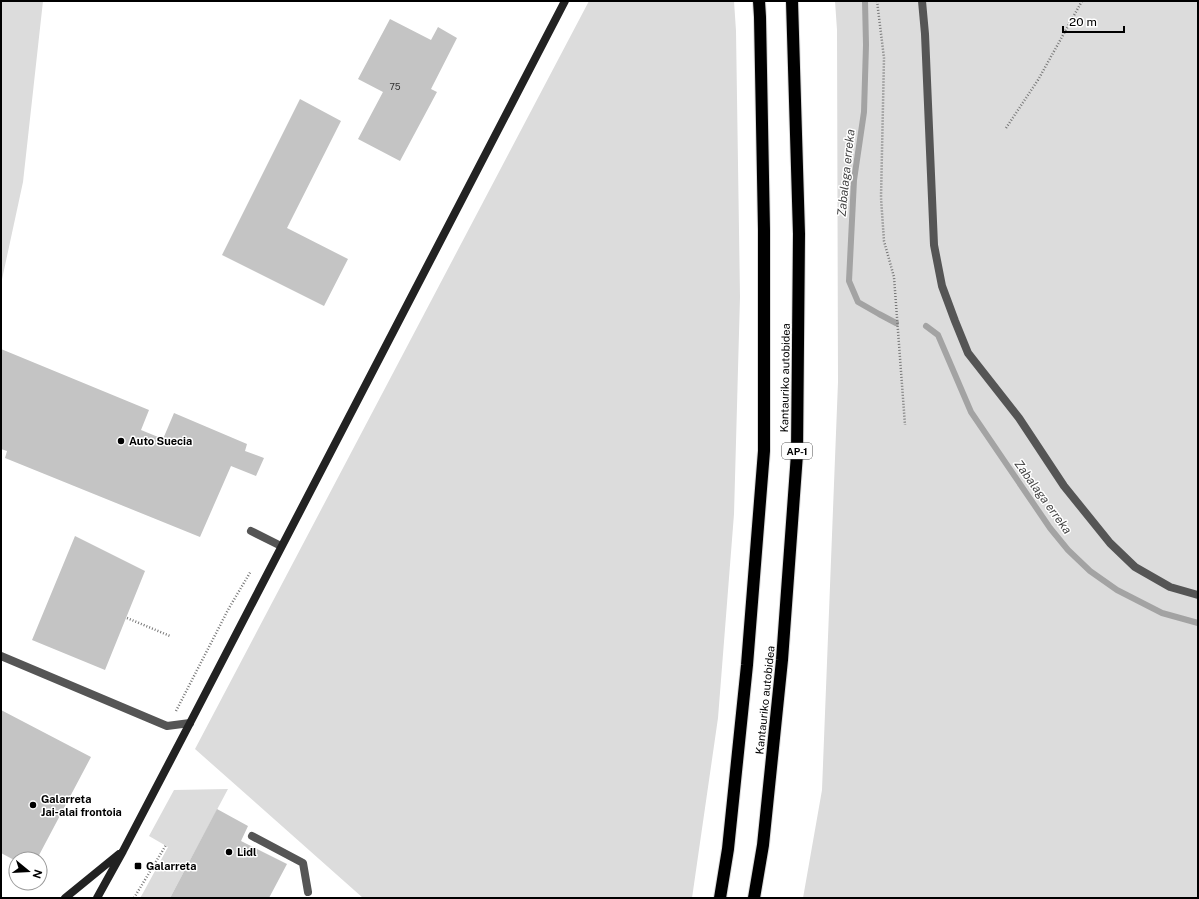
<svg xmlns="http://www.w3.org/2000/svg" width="1199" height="899" font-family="'Public Sans',sans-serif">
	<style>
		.green { fill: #dcdcdc }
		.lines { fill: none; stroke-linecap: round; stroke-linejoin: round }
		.stream { stroke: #a3a3a3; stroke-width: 6 }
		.building { fill: #c4c4c4 }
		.highway-casing { stroke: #dbdbdb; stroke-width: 14 }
		.path { stroke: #777; stroke-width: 2.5; stroke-dasharray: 1 2; stroke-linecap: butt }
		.lane { stroke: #555; stroke-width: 8 }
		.street { stroke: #555; stroke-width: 8 }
		.secondary { stroke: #222; stroke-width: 8 }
		.highway { stroke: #000; stroke-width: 12 }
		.poi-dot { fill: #000; stroke: #fff; stroke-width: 1.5 }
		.labels { text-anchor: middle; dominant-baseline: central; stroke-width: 3; stroke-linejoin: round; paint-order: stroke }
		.number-label { font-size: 9px; fill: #313131 }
		.shield { fill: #fff; stroke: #4c4c4c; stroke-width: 1 }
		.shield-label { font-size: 10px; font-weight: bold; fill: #000 }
		.street-label { font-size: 11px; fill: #000; stroke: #fff }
		.poi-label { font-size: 11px; font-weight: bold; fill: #000; stroke: #fff; text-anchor: start }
		.water-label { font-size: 12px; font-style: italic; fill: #444; stroke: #fff }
	</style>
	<rect width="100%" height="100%" fill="#fff"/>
	<path class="green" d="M1 1H43L23 182 1 284Z
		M589 1H734L736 31 740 297 734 514 718 718 692 898H363L195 749Z
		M835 1H1198V898H803L822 790 838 382 837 30Z
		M228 789 170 898H140L143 893 168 847 149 836 174 790Z"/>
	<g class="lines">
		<path class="stream" d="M865 1 866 45 864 112 854 180 849 281 858 302 879 314 896 323
			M926 326 938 335 971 412 1050 528 1068 550 1090 571 1117 590 1162 613 1198 623"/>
	</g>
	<path class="building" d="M390 19 431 40 438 27 457 38 431 89 437 92 400 161 358 139 383 92 358 79Z
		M300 99 341 121 287 228 348 259 324 306 222 255Z
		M1 349 149 410 141 430 163 439 174 413 247 444 245 451 264 458 256 476 231 466 200 537 5 458 7 451 1 449Z
		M75 536 145 571 105 670 32 640Z
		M1 710 91 757 37 859H16V861L1 853Z
		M217 809 248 826 241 841 287 864 269 898H170Z"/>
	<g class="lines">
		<defs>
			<path id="highway" d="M720 898 728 849 747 665 764 451V230L760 17 759 1
				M754 898 763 845 782 660 797 454 799 234 792 1"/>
		</defs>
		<use href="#highway" class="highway-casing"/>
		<path class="path" d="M877 1 884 58 881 198 884 241 894 277 905 425
			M1006 128 1038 80 1082 1
			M127 618 170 636
			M176 711 229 608 251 571
			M134 898 166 845"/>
		<path class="lane" d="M922 1 925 34 934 245 942 286 955 321 968 353 1019 418 1064 486 1110 543 1135 567 1170 587 1198 595
			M251 531 281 546
			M252 836 303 863 308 892"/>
		<path class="street" d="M1 656 167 726 190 723"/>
		<path class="secondary" d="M65 898 119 854
			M97 898 123 851 190 723 565 1"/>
		<use href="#highway" class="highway"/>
	</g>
	<g class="poi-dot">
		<circle cx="121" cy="441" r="4"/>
		<circle cx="33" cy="805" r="4"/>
		<circle cx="229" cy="852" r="4"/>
		<rect x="134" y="862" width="8" height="8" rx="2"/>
	</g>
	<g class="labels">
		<g class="number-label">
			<text x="395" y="86">75</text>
		</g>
		<rect class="shield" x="782" y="443" width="30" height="16" rx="3"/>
		<g class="shield-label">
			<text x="797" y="451">AP-1</text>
		</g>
		<g class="street-label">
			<text transform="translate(785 378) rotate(-89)">Kantauriko autobidea</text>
			<text transform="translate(765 700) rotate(-84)">Kantauriko autobidea</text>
		</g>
		<g class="poi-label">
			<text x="129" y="441">Auto Suecia</text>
			<text x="41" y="799">Galarreta<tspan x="41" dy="13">Jai-alai frontoia</tspan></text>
			<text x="237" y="852">Lidl</text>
			<text x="146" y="866">Galarreta</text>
		</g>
		<g class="water-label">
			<text transform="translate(846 173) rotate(-84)">Zabalaga erreka</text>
			<text transform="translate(1043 497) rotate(54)">Zabalaga erreka</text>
		</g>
	</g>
	<rect width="1199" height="899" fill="none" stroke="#000000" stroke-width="4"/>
	<g transform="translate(28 871) rotate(108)"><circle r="19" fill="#ffffff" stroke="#999999"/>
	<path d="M0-3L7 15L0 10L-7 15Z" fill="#000000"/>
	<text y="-6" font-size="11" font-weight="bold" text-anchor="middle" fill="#000000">N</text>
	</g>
	<path d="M1063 26v6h61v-6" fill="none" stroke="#000000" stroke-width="2"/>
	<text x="1069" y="26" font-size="12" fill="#000000" stroke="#ffffff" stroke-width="3" paint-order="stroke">20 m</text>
</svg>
